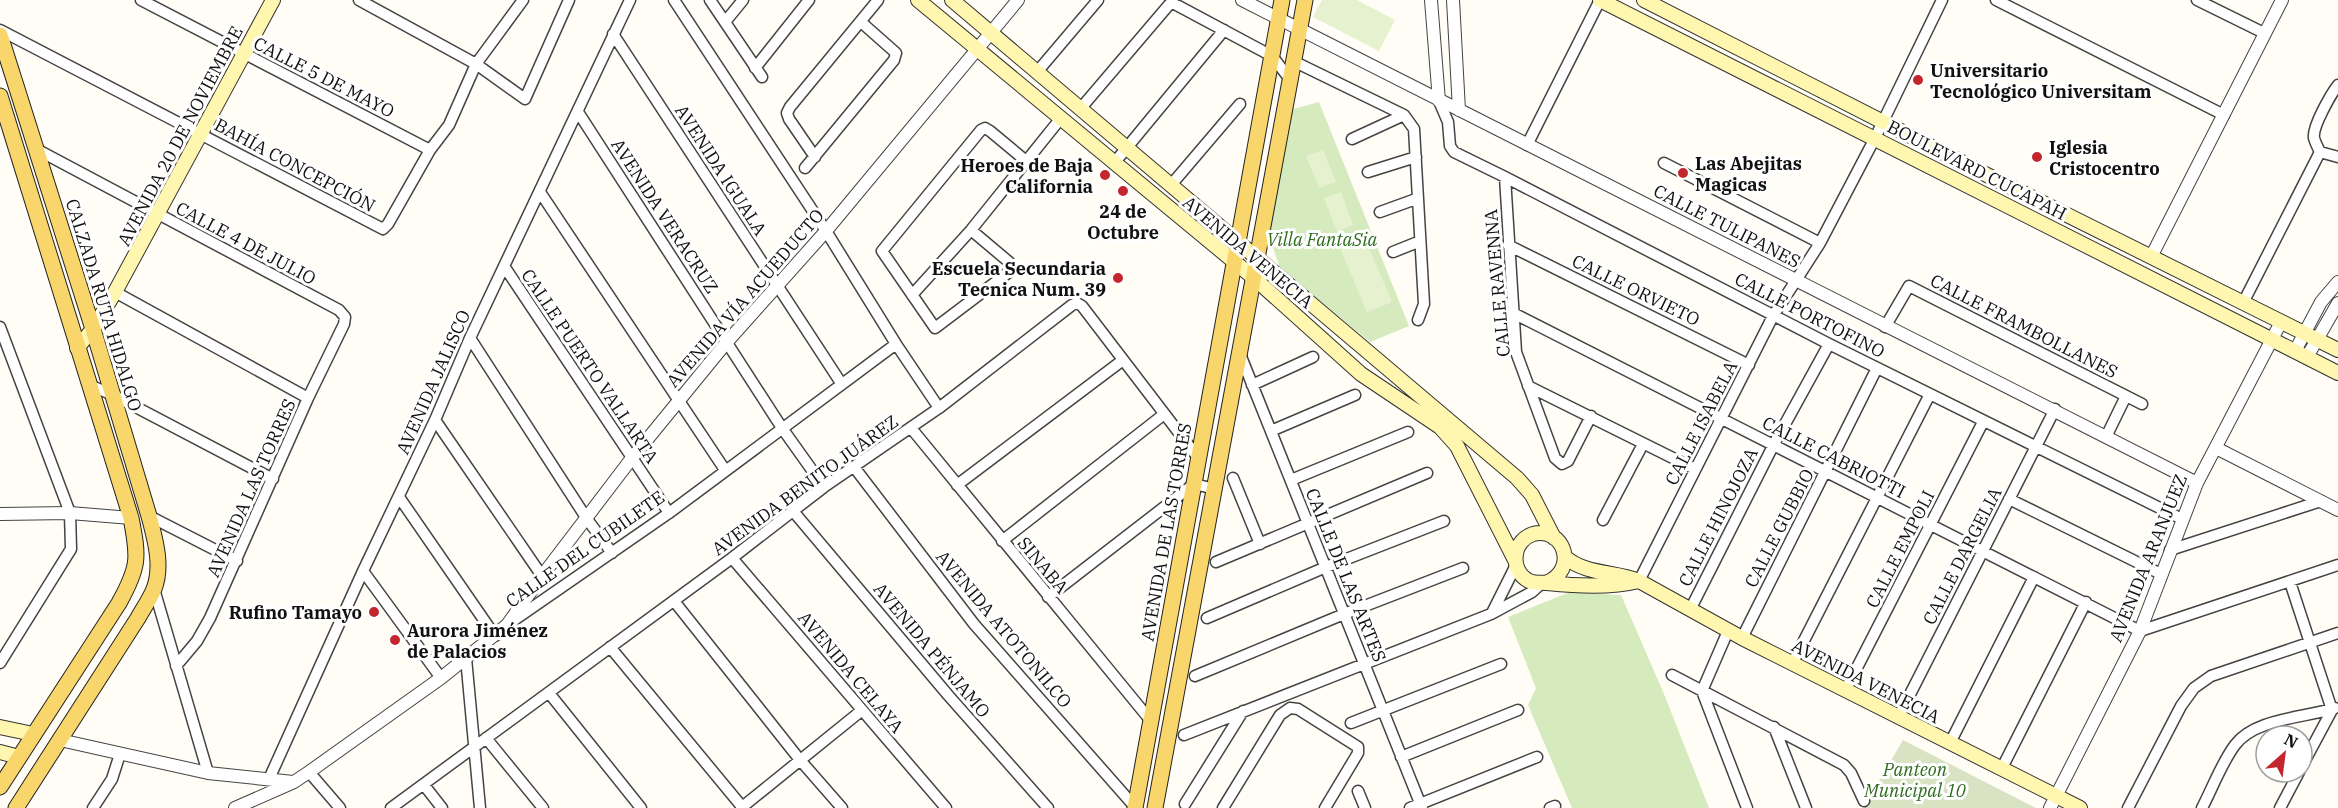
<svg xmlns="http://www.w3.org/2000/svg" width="2338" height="808" font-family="'IBM Plex Serif',serif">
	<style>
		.green { fill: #d5ebbd }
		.cemetery { fill: #d9e3c4 }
		.pitch { fill: #e6f2cf }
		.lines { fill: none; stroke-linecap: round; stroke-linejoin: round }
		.minor-casing { stroke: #444; stroke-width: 13 }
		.tertiary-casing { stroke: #444; stroke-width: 14 }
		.secondary-casing { stroke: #333; stroke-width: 16 }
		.primary-casing { stroke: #222; stroke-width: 17 }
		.minor { stroke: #fff; stroke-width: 10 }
		.tertiary { stroke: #fff; stroke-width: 12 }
		.secondary { stroke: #fff6b0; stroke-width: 14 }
		.primary { stroke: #f9d66b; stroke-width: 15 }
		.poi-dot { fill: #c4262e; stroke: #fff; stroke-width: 2 }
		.labels { text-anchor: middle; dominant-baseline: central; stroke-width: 6; stroke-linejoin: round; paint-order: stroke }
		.poi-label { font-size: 18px; font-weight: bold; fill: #111; stroke: #fff; text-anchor: start }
		.street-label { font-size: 18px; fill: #111; stroke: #fff }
		.park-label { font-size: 18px; font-style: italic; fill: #2f6b1f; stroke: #fff }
	</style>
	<rect width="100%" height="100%" fill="#fffdf5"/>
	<path class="green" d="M1319 102 1409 326 1370 342 1280 268 1268 233 1290 110Z
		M1575 590 1583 593 1621 595 1664 694 1709 808H1572L1528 705 1536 688 1508 617Z"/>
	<path class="cemetery" d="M1903 740 2036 808H1863Z"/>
	<path class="pitch" d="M1322 0H1357L1395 20 1379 51 1313 17Z
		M1323 150 1336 182 1319 188 1306 156Z
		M1341 192 1353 225 1337 232 1324 198Z
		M1365 238 1392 302 1367 312 1340 248Z"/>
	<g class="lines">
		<defs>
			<path id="minor" d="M141 0 430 150
				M359 0 476 64 525 99 569 0
				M674 0 826 231 896 344 939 408
				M710 0 762 77
				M1996 0 2224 115
				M2197 0 2264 33
				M1171 2 1272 56 1289 78
				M725 22 743 0
				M0 30 383 229 388 224 430 150 449 125 476 64 523 0
				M613 34 841 383
				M1293 61 1404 115 1414 129 1424 304 1418 320
				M755 68 809 0
				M1037 72 1098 0
				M1439 101 1448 122 1450 146 1454 152 1505 177 1829 344 2182 519
				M1081 108 1173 0
				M578 112 782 428 824 487
				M1352 139 1404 115
				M1527 145 1600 0
				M36 149 339 310 345 317 344 324 308 398 210 618 197 641 176 666
				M2320 152C2318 148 2315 142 2314 138 2312 127 2331 94 2338 85
				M2320 152 2338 157
				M815 157 789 119 787 113 790 107 878 0
				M1115 162 1224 30
				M1664 163 1820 243
				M805 168 894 60 896 53 861 22
				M1368 172 1416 157
				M1505 177 1516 352 1555 458 1562 464 1568 461 1591 416
				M1171 185 1240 104
				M540 192 725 470
				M1380 212 1416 199
				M971 230 1009 262 1013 269 935 328 882 251 981 130 985 128 990 131 1026 161
				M1508 245 1749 365
				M1393 252 1418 242
				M504 266 669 513
				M115 292 308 398
				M912 295 971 230 1061 118
				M2243 303 2320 152
				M1513 313 2140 631 2338 565
				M0 327 70 513 71 549 0 663
				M1885 327 1909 286 2142 404
				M470 338 587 519 612 553
				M1240 354 1422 808
				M89 385 111 394 273 479
				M1252 385 1313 357
				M1528 386 1695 469
				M435 420 542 576
				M911 428 1151 721
				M1271 431 1355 395
				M2106 437 2126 396
				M854 467 974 624 1135 807
				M1233 478 1260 544
				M1291 480 1408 432
				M957 485 1123 360
				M399 497 495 636
				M2009 499 2161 574
				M793 511 948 695 1048 808
				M149 516 237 561
				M1603 520 1643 444
				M1002 541 1163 415
				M2170 550 2321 501
				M732 558 946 808
				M1216 562 1427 473
				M363 571 441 678
				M1639 581 1773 316 1820 243 1875 138 1942 0
				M2290 582 2332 710 2302 766
				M154 589 208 773
				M1048 597 1194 484 1215 489
				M674 601 800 760 842 808
				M1690 610 1774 444 1829 344
				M1492 613 1516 565
				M1207 618 1326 567 1444 521
				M510 623 669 513 896 344
				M1728 631 1702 691 1747 808
				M1742 638 1877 368
				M610 647 743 808
				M466 658 480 808
				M1792 664 1930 394
				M1672 675 1844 765 1851 773 1864 801
				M1195 676 1344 614 1463 568
				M1845 691 1983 422
				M549 693 641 808
				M1898 718 2055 409
				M1351 723 1501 664
				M1774 727 1806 808
				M1184 735 1491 614 1532 592 1542 583
				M486 738 543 808
				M1950 743 2034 577
				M1401 757 1518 710
				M2002 768 2086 602
				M309 772 340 808
				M269 779 363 571 435 420 470 338 630 0
				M424 785 442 808
				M1358 791 1365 808
				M1185 804 1243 711
				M93 808 112 779 120 754
				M391 808 732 558 824 487 939 408 1072 305 1077 303 1082 306 1199 459
				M741 808 861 711
				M1223 808 1280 715 1290 708 1298 709 1358 747V753L1325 808
				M1410 808 1537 757
				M1550 808 1555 806
				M2128 808 2181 706 2194 688 2211 676 2338 633
				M2202 808C2212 789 2222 762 2235 745 2255 718 2305 718 2335 708
				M2280 808 2299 772"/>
			<path id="tertiary" d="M1242 0 2197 483
				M1431 0 1439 101
				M1453 0 1459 110
				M2151 257 2282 0
				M2295 351 2321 302 2338 282
				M2307 357 2338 303
				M2216 448 2338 510
				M0 514 70 513 131 518
				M60 740 208 773 293 782
				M235 808 294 782 309 772 441 678 507 625 542 576 632 458 726 343 826 231 1018 0
				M2050 808 2140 631 2197 483 2281 322"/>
			<path id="secondary" d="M918 0 1254 278 1361 374 1440 427 1457 446 1515 560
				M952 0 1517 478 1532 495 1554 538
				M1600 0 2338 373
				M1644 0 1989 176 2338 350
				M77 348 93 329 115 292 273 0
				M1565 557C1586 575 1615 571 1639 581L1742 638 2080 808
				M1546 583C1579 570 1564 526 1533 534 1524 537 1517 545 1516 554 1514 565 1519 576 1529 581 1536 584 1541 582 1547 583 1577 586 1610 588 1639 581
				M0 727 33 734
				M0 752 19 757"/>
			<path id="primary" d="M0 35 93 329 149 516C155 539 163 566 154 589 150 599 143 609 138 618L16 808
				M0 96 131 518C139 558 139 567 119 603L0 787
				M1135 808 1282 0
				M1155 808 1305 0"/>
		</defs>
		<use href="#minor" class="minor-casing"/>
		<use href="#tertiary" class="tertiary-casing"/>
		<use href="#secondary" class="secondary-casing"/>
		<use href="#primary" class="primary-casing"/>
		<use href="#minor" class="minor"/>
		<use href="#tertiary" class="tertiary"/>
		<use href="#secondary" class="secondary"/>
		<use href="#primary" class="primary"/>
	</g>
	<g class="poi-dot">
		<circle cx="1918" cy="80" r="6"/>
		<circle cx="2037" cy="157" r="6"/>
		<circle cx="1683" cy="173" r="6"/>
		<circle cx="1105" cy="175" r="6"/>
		<circle cx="1123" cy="191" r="6"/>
		<circle cx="1118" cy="278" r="6"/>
		<circle cx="374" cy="612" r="6"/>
		<circle cx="395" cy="640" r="6"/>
	</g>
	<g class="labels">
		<g class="poi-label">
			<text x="1930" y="70">Universitario<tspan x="1930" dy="21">Tecnológico Universitam</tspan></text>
			<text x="2049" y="147">Iglesia<tspan x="2049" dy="21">Cristocentro</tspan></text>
			<text x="1695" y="163">Las Abejitas<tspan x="1695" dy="21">Magicas</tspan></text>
			<text x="1093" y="165" text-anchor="end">Heroes de Baja<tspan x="1093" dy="21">California</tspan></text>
			<text x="1123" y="211" text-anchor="middle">24 de<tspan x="1123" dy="21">Octubre</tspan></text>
			<text x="1106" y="268" text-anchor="end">Escuela Secundaria<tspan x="1106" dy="21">Tecnica Num. 39</tspan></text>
			<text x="362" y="612" text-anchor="end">Rufino Tamayo</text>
			<text x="407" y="630">Aurora Jiménez<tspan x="407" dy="21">de Palacios</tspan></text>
		</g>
		<g class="street-label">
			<text transform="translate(324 77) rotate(27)">CALLE 5 DE MAYO</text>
			<text transform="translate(180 136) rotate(-62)">AVENIDA 20 DE NOVIEMBRE</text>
			<text transform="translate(295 165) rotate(28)">BAHÍA CONCEPCIÓN</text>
			<text transform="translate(721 170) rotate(57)">AVENIDA IGUALA</text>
			<text transform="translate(1977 170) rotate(27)">BOULEVARD CUCAPAH</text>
			<text transform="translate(665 216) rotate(57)">AVENIDA VERACRUZ</text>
			<text transform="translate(1727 226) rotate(27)">CALLE TULIPANES</text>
			<text transform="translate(246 243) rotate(28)">CALLE 4 DE JULIO</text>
			<text transform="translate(1248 252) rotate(40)">AVENIDA VENECIA</text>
			<text transform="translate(1497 283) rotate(-95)">CALLE RAVENNA</text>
			<text transform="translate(1636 290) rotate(26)">CALLE ORVIETO</text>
			<text transform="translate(745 298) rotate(-49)">AVENIDA VÍA ACUEDUCTO</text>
			<text transform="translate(104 305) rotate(73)">CALZADA RUTA HIDALGO</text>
			<text transform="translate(1810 315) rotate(27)">CALLE PORTOFINO</text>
			<text transform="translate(2024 326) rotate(27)">CALLE FRAMBOLLANES</text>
			<text transform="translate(590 366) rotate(56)">CALLE PUERTO VALLARTA</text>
			<text transform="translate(433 382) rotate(-66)">AVENIDA JALISCO</text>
			<text transform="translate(1701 423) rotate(-63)">CALLE ISABELA</text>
			<text transform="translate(1834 457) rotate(27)">CALLE CABRIOTTI</text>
			<text transform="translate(805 485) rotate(-36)">AVENIDA BENITO JUÁREZ</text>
			<text transform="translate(251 488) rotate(-66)">AVENIDA LAS TORRES</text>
			<text transform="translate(1718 517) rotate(-63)">CALLE HINOJOZA</text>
			<text transform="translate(1779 528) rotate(-63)">CALLE GUBBIO</text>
			<text transform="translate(1166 532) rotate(-80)">AVENIDA DE LAS TORRES</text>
			<text transform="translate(585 549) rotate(-35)">CALLE DEL CUBILETE</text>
			<text transform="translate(1900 549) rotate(-63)">CALLE EMPOLI</text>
			<text transform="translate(1962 556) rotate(-63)">CALLE DARGELIA</text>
			<text transform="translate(2148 558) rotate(-68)">AVENIDA ARANJUEZ</text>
			<text transform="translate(1043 565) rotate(50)">SINABA</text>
			<text transform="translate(1346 575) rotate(68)">CALLE DE LAS ARTES</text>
			<text transform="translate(1004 629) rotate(50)">AVENIDA ATOTONILCO</text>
			<text transform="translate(932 650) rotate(50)">AVENIDA PÉNJAMO</text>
			<text transform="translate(851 672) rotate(50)">AVENIDA CELAYA</text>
			<text transform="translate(1866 681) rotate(27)">AVENIDA VENECIA</text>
		</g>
		<g class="park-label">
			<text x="1322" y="239">Villa FantaSia</text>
			<text x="1915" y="769">Panteon<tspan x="1915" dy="21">Municipal 10</tspan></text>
		</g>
	</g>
	<g transform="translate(2284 754) rotate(28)"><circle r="28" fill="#ffffff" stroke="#a0a0a0" stroke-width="1.5"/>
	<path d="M0-4.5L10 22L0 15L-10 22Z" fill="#c4262e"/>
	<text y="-9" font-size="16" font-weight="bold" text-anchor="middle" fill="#111111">N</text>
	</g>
</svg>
